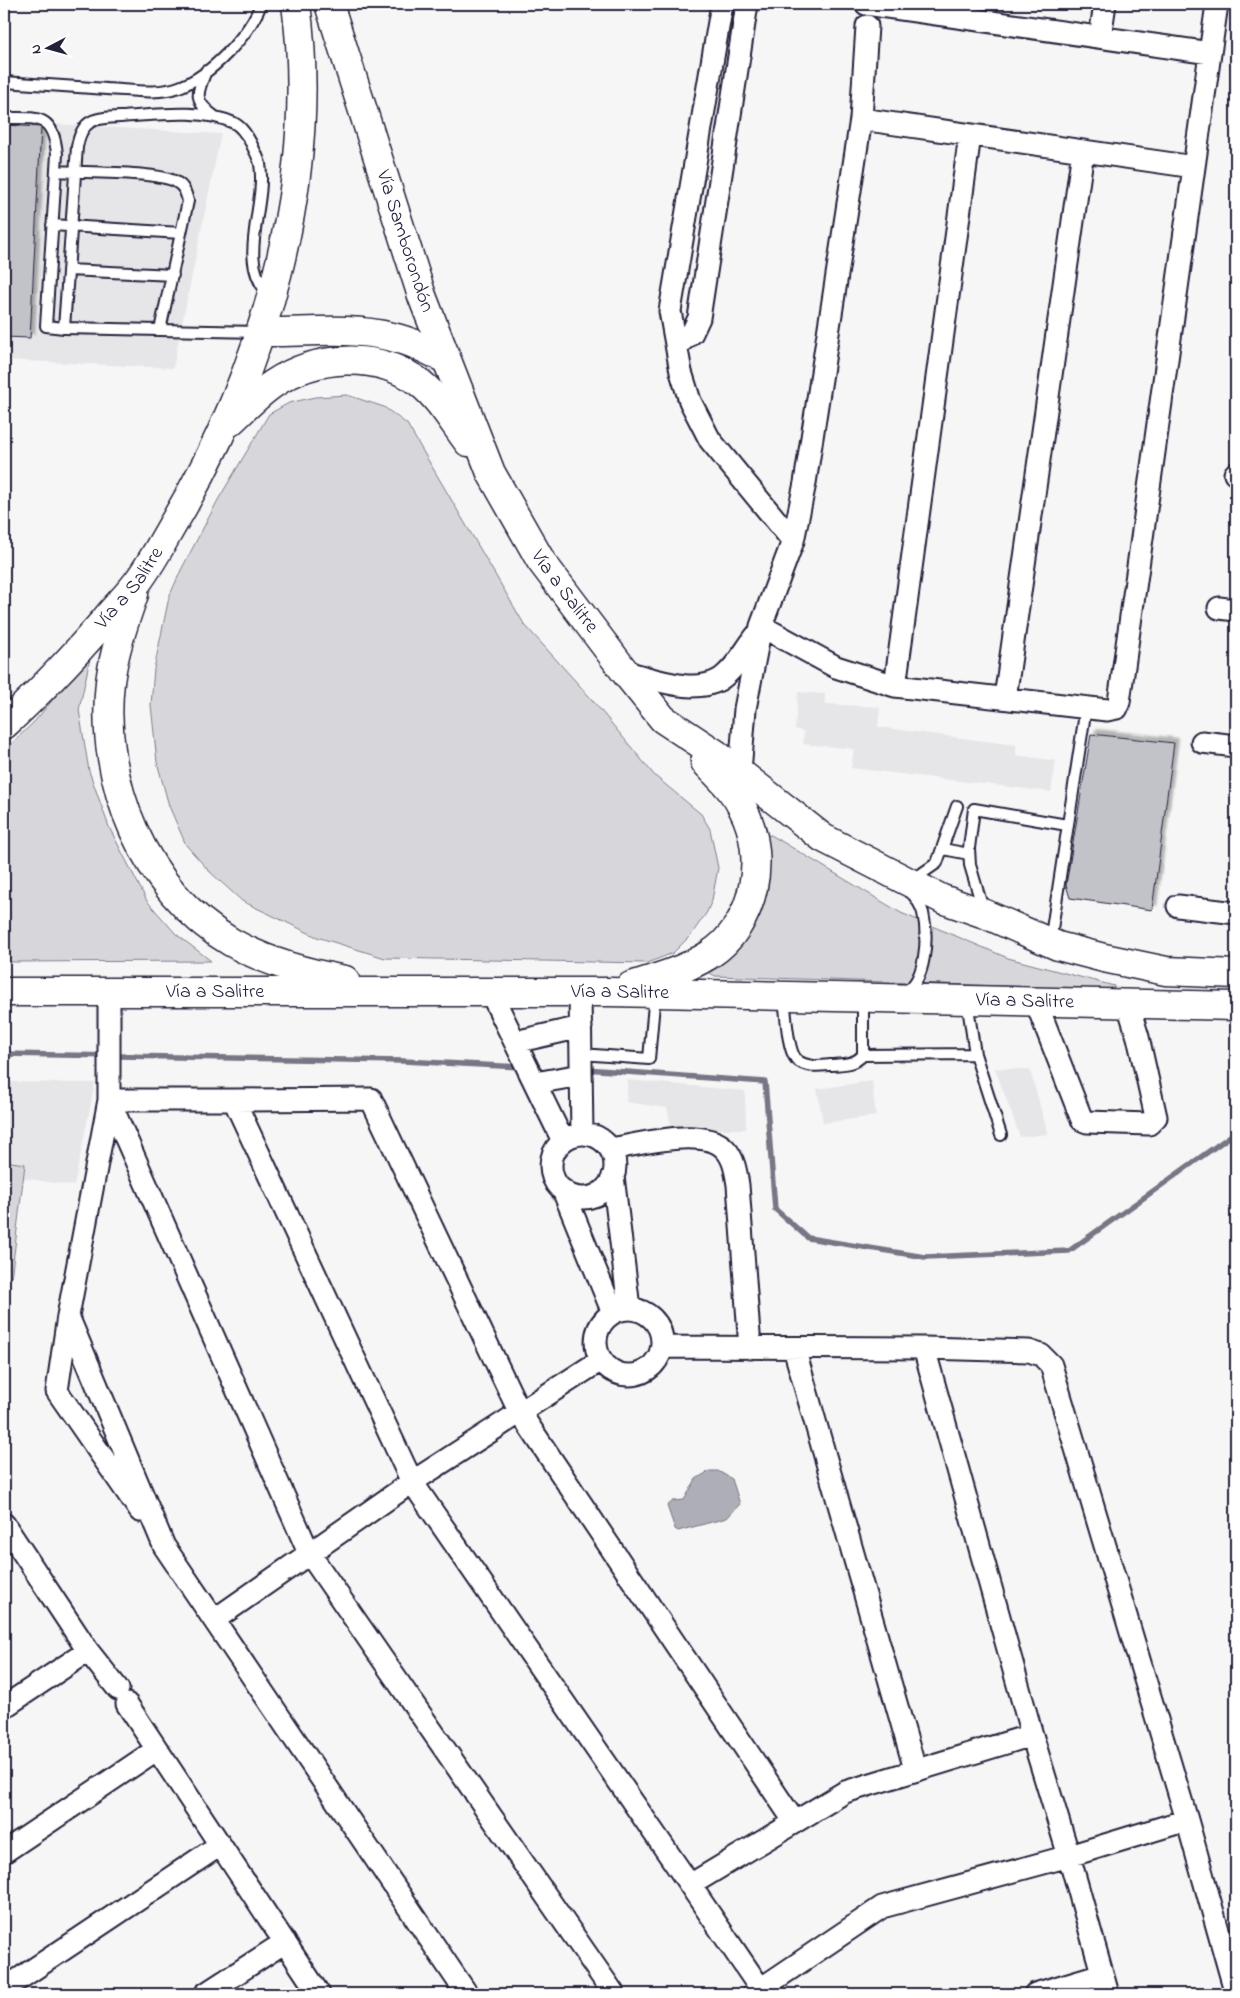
<svg xmlns="http://www.w3.org/2000/svg" width="1240" height="1998" font-family="'Indie Flower',sans-serif">
	<style>
		.built { fill: #e6e6e9 }
		.green { fill: #d7d7db; stroke: #7c7c8b }
		.water { fill: #aeaeb7; stroke: #767685 }
		.lines { fill: none; stroke-linecap: round; stroke-linejoin: round }
		.stream { stroke: #767685; stroke-width: 5.5 }
		.building { fill: #c2c2c9; stroke: #22223b; filter: url(#shadow) }
		.service-casing { stroke: #22223b; stroke-width: 14 }
		.minor-casing { stroke: #22223b; stroke-width: 25 }
		.primary-casing { stroke: #22223b; stroke-width: 31 }
		.service { stroke: #fff; stroke-width: 10 }
		.minor { stroke: #fff; stroke-width: 21 }
		.primary { stroke: #fff; stroke-width: 28 }
		.labels { text-anchor: middle; dominant-baseline: central; stroke-width: 4.5; stroke-linejoin: round; paint-order: stroke }
		.street-label { font-size: 20px; fill: #22223b; stroke: #fff }
	</style>
	<defs>
		<filter id="shadow"><feDropShadow dx="4.5" dy="-4.5" stdDeviation="1" flood-color="#0004"/></filter>
	</defs>
	<rect width="100%" height="100%" fill="#f6f6f7"/>
	<filter id="ink" filterUnits="userSpaceOnUse"><feTurbulence type="fractalNoise" baseFrequency=".02" numOctaves="2"/><feDisplacementMap in="SourceGraphic" scale="10" xChannelSelector="R" yChannelSelector="G"/><feConvolveMatrix kernelMatrix="1 2 1 2 8 2 1 2 1" color-interpolation-filters="sRGB"/></filter>
	<g filter="url(#ink)">
		<path class="built" d="M4 121 221 134 173 368 4 360Z
			M798 692 825 694V704L880 707 878 727 1016 745V755L1056 761 1051 792 851 768 854 749 803 744 804 732 795 729Z
			M995 1068 1030 1070 1048 1134 1020 1137Z
			M628 1080 745 1091 746 1129H672L667 1108 626 1102Z
			M872 1081 876 1116 823 1123 817 1089Z
			M4 1082 95 1083 74 1186 23 1178 24 1164 4 1161Z"/>
		<path class="green" d="M347 395 384 407 407 424 524 624 588 695 655 776 701 814 710 829 718 868 712 900 707 912 691 935 673 953 647 963 385 958 317 937 242 901 209 871 186 845 169 806 157 762 151 705 154 669 169 597 181 570 218 500 269 414 289 403 315 397Z
			M91 654 79 710 89 771 109 827 147 901 176 934 211 961 4 962V751L35 721Z
			M771 835 901 913 1008 958 1114 986 1113 990 715 976 710 973 741 941 763 836Z
			M4 1161 25 1164 11 1279 4 1277Z"/>
		<path class="water" d="M709 1471H718L732 1479 740 1504 727 1518 678 1531 675 1529 667 1506 673 1501 684 1500 696 1479Z"/>
		<g class="lines">
			<path class="stream" d="M4 1054 403 1061 521 1067
				M585 1069 765 1082 775 1209 808 1238 925 1257 1069 1251 1236 1132"/>
		</g>
		<path class="building" d="M4 125 41 127 30 338 4 337Z
			M1091 734 1174 743 1152 910 1070 898 1066 885Z"/>
		<g class="lines">
			<defs>
				<path id="service" d="M206 71C197 93 193 101 214 116
					M4 82C38 84 73 87 107 89 131 90 157 95 179 87 211 76 250 34 261 4
					M4 118C39 118 53 114 57 154L46 326 64 328 160 330
					M56 171C81 173 158 171 176 182 184 186 186 193 188 201L160 330 259 332
					M52 225 181 233
					M68 270 173 275
					M64 328 77 147C82 119 94 118 120 117 157 115 200 108 234 123 242 127 247 136 251 143 254 150 259 158 260 164 267 206 236 260 268 293
					M943 849 969 854
					M911 881 937 863 957 806
					M983 909 970 865 969 848 974 809 1067 825
					M1050 942 1086 707
					M904 992C927 982 928 934 923 913 921 905 916 898 911 892
					M784 997C786 1012 787 1049 796 1059 805 1068 820 1066 830 1065 843 1064 854 1065 863 1055V1000
					M581 1054 649 1059 655 993
					M975 1054 1001 1135
					M863 1055 975 1054 967 1000"/>
				<path id="minor" d="M722 4 670 311 681 372 690 401 710 440 793 541
					M866 4 1210 53
					M1100 37 1105 4
					M1194 167 1217 4
					M677 345 692 333 699 318 747 4
					M1235 474H1236
					M1219 608 1236 610
					M761 626 793 541 805 483 861 119 867 26
					M625 672C652 678 692 695 719 680 734 671 745 650 756 636
					M895 686 970 135
					M1005 698 1083 151
					M1202 742 1236 746
					M740 772 745 709 761 626 836 667 895 686 1107 710 1117 708 1119 702 1194 167 861 119
					M1178 906 1236 913
					M491 993 563 1141
					M580 993 582 1134
					M109 994V1100L68 1316 164 1546 467 1994
					M1036 1002 1082 1120 1087 1122 1149 1124 1156 1117 1138 1037 1128 1005
					M515 1042 581 1027
					M535 1083 581 1075
					M109 1100H234L412 1482 690 1885 845 1792 1032 1735
					M109 1100 309 1553 614 1994
					M234 1100 371 1099 519 1411 794 1821
					M551 1166a32 32 0 1 1 64 0a32 32 0 1 1-64 0Z
					M610 1149C637 1145 704 1126 725 1149 734 1158 736 1172 738 1185L750 1348
					M613 1176 629 1308
					M563 1190 613 1313
					M596 1342a33 33 0 1 1 66 0a33 33 0 1 1-66 0Z
					M68 1316 57 1391 140 1511
					M663 1347 924 1348 1029 1351 1041 1355 1051 1365 1187 1820 1236 1994
					M794 1348 915 1769
					M924 1348 1032 1735 1069 1856 1108 1994
					M4 1524 88 1651 118 1689
					M214 1620 412 1482 601 1360
					M127 1704 319 1994
					M4 1707 88 1651
					M4 1852 156 1750
					M690 1885 764 1994
					M4 1989 220 1845
					M205 1994 285 1942
					M753 1994 882 1907 1069 1856 1187 1820
					M1035 1994 1102 1974"/>
				<g id="primary">
					<path id="s1" d="M329 4 422 296 491 473 541 561 625 672 663 719 716 754 823 838 942 899 985 914 1058 946 1104 958 1166 971 1236 974"/>
					<path d="M260 332C303 333 349 326 392 337 411 341 428 350 445 359"/>
					<path d="M230 422C244 409 257 395 273 384 316 355 377 351 420 383 439 398 453 422 468 442"/>
					<path d="M134 594C124 623 114 651 110 682 99 781 143 890 231 942 266 962 306 973 345 980"/>
					<path id="s2" d="M4 725C40 692 73 657 105 620 116 606 129 594 139 580 152 562 162 543 173 524 263 373 320 181 296 4"/>
					<path d="M631 986C657 978 685 970 709 955 755 926 768 857 743 809 734 790 719 777 705 762"/>
					<path id="s3" d="M4 992H610L1236 1006"/>
				</g>
			</defs>
			<use href="#service" class="service-casing"/>
			<use href="#minor" class="minor-casing"/>
			<use href="#primary" class="primary-casing"/>
			<use href="#service" class="service"/>
			<use href="#minor" class="minor"/>
			<use href="#primary" class="primary"/>
		</g>
	</g>
	<g class="labels">
		<g class="street-label">
			<text stroke="none"><textPath href="#s1" startOffset="249">Vía Samborondón</textPath></text>
			<text stroke="none"><textPath href="#s2" startOffset="186">Vía a Salitre</textPath></text>
			<text stroke="none"><textPath href="#s1" startOffset="636">Vía a Salitre</textPath></text>
			<text stroke="none"><textPath href="#s3" startOffset="211">Vía a Salitre</textPath></text>
			<text stroke="none"><textPath href="#s3" startOffset="616">Vía a Salitre</textPath></text>
			<text stroke="none"><textPath href="#s3" startOffset="1021">Vía a Salitre</textPath></text>
		</g>
	</g>
	<rect width="1240" height="1998" fill="none" stroke="#fff" stroke-width="20"/>
	<rect x="10" y="10" width="1220" height="1978" fill="none" stroke="#22223b" stroke-width="2" filter="url(#ink)"/>
	<g transform="translate(48 48) rotate(264)" stroke="#ffffff" stroke-width="4" paint-order="stroke">
	<path d="M0-4L9 19L0 12L-9 19Z" fill="#22223b"/>
	<text y="-8" font-size="14" font-weight="bold" text-anchor="middle" fill="#22223b">N</text>
	</g>
</svg>
